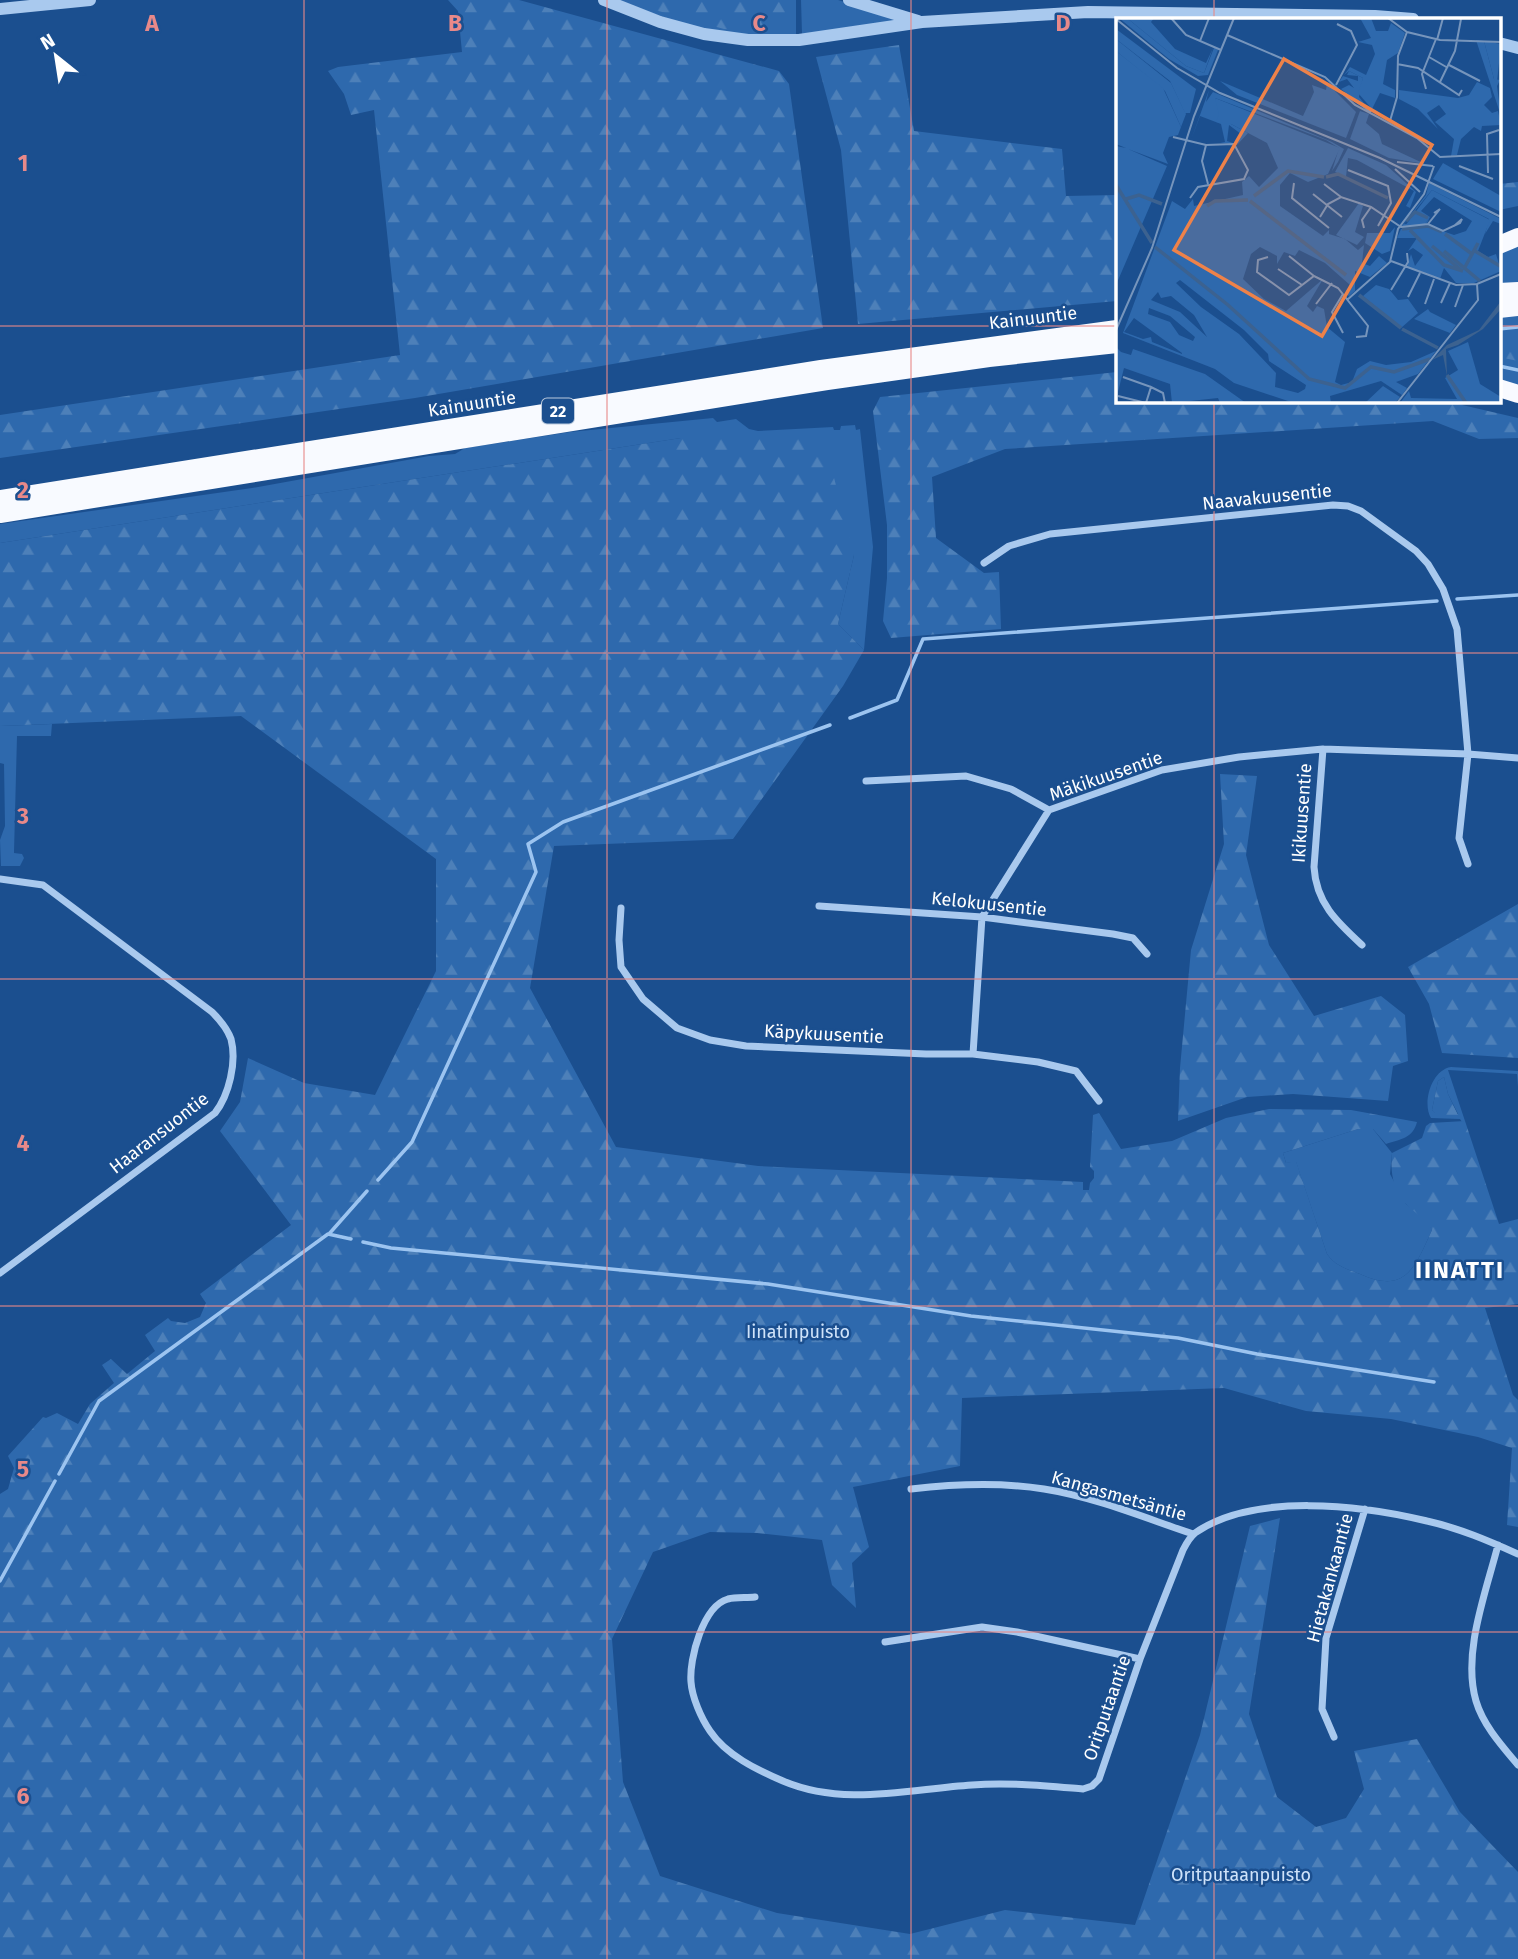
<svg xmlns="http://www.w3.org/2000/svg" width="1518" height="1959" font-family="'Fira Sans',sans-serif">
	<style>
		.green { fill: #2e69ad; fill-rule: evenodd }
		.forest { fill: url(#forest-firs) }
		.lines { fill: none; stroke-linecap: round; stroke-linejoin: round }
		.stream { stroke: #9cc4f0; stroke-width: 3.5 }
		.minor { stroke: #a9c9ee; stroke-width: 7 }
		.tertiary { stroke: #a9c9ee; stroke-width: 12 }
		.trunk { stroke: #f8faff; stroke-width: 18 }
		.grid { fill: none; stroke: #e88989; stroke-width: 2; stroke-opacity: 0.55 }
		.labels { text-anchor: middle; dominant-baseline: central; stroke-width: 5; stroke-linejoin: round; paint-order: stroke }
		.shield { fill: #1b4f8f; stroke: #bbcadd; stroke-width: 2 }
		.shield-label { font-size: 16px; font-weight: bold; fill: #fff }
		.street-label { font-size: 18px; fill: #fff; stroke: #1b4f8f }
		.park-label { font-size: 18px; fill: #cfe3fa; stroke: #1b4f8f }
		.district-label { font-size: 24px; font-weight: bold; letter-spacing: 2px; fill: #fff; stroke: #1b4f8f }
		.inset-river { fill: none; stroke: #3c6290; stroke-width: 3.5 }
		.inset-road { fill: none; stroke: #7695bc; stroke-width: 2 }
		.view { fill: #ee8249; fill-opacity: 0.15; stroke: #ee8249; stroke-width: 3.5 }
		.inset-edge { fill: none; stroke: #fff; stroke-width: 3.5 }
		.grid-label { font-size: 23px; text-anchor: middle; font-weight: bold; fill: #e88989; stroke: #1b4f8f; stroke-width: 5; stroke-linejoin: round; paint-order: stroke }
	</style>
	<defs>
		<pattern id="forest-firs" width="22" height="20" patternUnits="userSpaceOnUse" patternTransform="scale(1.75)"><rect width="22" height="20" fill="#2e69ad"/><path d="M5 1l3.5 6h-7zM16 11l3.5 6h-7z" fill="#4d80b9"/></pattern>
	</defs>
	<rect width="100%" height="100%" fill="#1b4f8f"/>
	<path class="green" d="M618 0H796V35C780 35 763 37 747 36 702 32 660 17 618 0Z
		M801 0H838L906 21 802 34Z
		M1518 242V283L1499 285V250Z
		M1518 315V390L1499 384V317Z
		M713 418 717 422 736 419 749 429 758 431 833 427 834 430H840L841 426 855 425 856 430 860 429 873 547 864 650 838 624 854 555 681 438 0 543V524L252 488 429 456 455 454 465 448 570 432Z
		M52 724 51 736H17L14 853 22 854 24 858 20 866H1L0 840 5 826 4 764 0 763V726Z
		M1451 1067 1518 1071V1087L1517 1074 1448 1070 1465 1121 1462 1122 1460 1119 1431 1118C1422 1104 1431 1070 1451 1067ZM1444 1077 1448 1094 1458 1114 1435 1113 1432 1110 1438 1081Z
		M1358 1129H1373L1392 1153 1390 1174 1406 1204 1428 1221 1432 1230C1415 1267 1406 1295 1360 1274 1347 1269 1335 1266 1327 1254L1296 1162 1286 1163 1283 1153Z"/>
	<path class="forest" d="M448 0H519L779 71 789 84 823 328 415 398 0 458V415L400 355 374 110 351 115 344 94 328 71 338 67 462 52 458 11Z
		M634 0H788V18L765 31 724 29 633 4Z
		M899 45 914 131 1062 149 1066 196 1117 195V301L858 324 841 150 816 57Z
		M1518 182V206L1499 210V184Z
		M1518 331V361L1499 357V333Z
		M1117 372V401H1445L1518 418V438L1479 439 1433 421 1005 449 932 477 936 538 984 573 999 572 1001 629 891 638 883 621 887 578V525L873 411 880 397Z
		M681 438 824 439 854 555 838 624 864 650 843 686 733 839 554 846 530 988 616 1147 758 1166 1083 1182V1190H1089L1090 1183 1094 1178V1171L1090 1167 1093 1115 1099 1113 1121 1149 1172 1141 1226 1118 1269 1109 1351 1110 1417 1122C1413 1138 1401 1139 1386 1144L1373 1129H1358L1283 1153 1286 1163 1296 1161 1327 1254C1335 1266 1347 1269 1360 1274 1406 1295 1415 1267 1432 1230 1426 1218 1417 1215 1408 1206 1393 1192 1390 1172 1392 1153L1422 1138 1426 1126 1430 1123 1465 1121 1499 1224 1518 1219V1304L1485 1308 1513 1395 1518 1400V1527L1507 1525 1512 1448 1478 1437 1391 1419 1306 1411 1224 1388 962 1398 960 1466 853 1487 869 1547 852 1563 856 1608 832 1585 822 1540 757 1533 710 1532 653 1552 612 1639 623 1782 660 1876 777 1913 910 1934 1005 1910 1135 1925 1200 1735 1250 1526 1280 1518 1249 1714 1277 1797 1316 1827 1346 1818 1364 1789 1354 1751 1417 1739 1460 1812 1518 1872V1959H0V1494L8 1489 14 1468 8 1456 43 1417 46 1418 57 1413 78 1424 90 1404 114 1383 102 1365 111 1359 127 1374 155 1351 145 1335 168 1318 171 1321 185 1323 200 1317 206 1303 200 1294 291 1225 220 1131 240 1102 248 1058 304 1083 375 1095 436 971V859L241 716 0 726V543Z
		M1220 774 1257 776 1246 855 1269 945 1314 1016 1381 996 1405 1015 1408 1061 1393 1066 1388 1101 1293 1094 1247 1097 1178 1121 1180 1068 1191 950 1224 844Z
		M1518 904V1058L1442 1053 1429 1004 1408 967Z
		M1444 1077 1448 1094 1458 1115C1449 1117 1438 1119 1432 1110L1438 1081Z"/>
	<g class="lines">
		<path class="stream" d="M1499 329 1518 327
			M1499 366 1518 370
			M1457 599 1518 595
			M850 718 897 700 923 639 1437 601
			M378 1180 412 1142 536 872 528 844 563 822 830 725
			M329 1234 367 1191
			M363 1242 391 1248 768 1284 971 1316 1178 1338 1257 1354 1434 1382
			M59 1474 99 1401 328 1234 351 1239
			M0 1581 55 1481"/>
		<path class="minor" d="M984 563 1009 546 1050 534 1333 505 1348 506 1361 511 1416 551 1428 564 1443 589 1457 629 1468 754 1459 838 1468 864
			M1323 749 1314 867C1316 903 1337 922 1362 945
			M866 781 966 776 1011 789 1049 810
			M0 879 43 885 212 1012C220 1020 227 1028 231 1039 237 1062 229 1095 215 1113L0 1273
			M819 906 982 917 1113 934 1133 938 1147 954
			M621 908 619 940 621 967 643 999 677 1028 710 1040 746 1046 926 1054H973L1038 1062 1076 1071 1099 1101
			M973 1054 982 917 1049 810 1162 770 1239 757 1323 749 1468 754 1518 758
			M911 1489C955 1484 1000 1482 1044 1489 1095 1497 1145 1518 1193 1534
			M1498 1545C1486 1592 1462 1653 1476 1701 1483 1725 1502 1746 1518 1765
			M755 1597C746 1598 736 1597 728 1599 703 1606 689 1659 691 1682 692 1697 701 1718 710 1731 726 1755 757 1770 783 1781 844 1807 909 1789 972 1785 1008 1782 1047 1786 1083 1789L1092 1786 1099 1779 1140 1659 1183 1550C1186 1544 1190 1537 1195 1533 1253 1492 1362 1505 1427 1521 1459 1528 1489 1541 1518 1554
			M885 1642 982 1627 1017 1632 1140 1659
			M1334 1737 1322 1709 1326 1638 1365 1509"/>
		<path class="tertiary" d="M604 0 660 22 704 34 748 40H799L922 22 1088 12 1375 16 1413 19
			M849 0 918 21
			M0 9 90 0
			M1499 43 1518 48"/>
		<path class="trunk" d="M1499 245 1518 237
			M1499 292 1518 291
			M1499 309 1518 307
			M1499 388 1518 394
			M0 499 821 369 1117 329
			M0 514 827 381 989 358 1117 344"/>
	</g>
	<path class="grid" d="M304 0V1959M607 0V1959M911 0V1959M1214 0V19M0 326H1117M1499 326H1518M1214 401V1959M0 653H1518M0 979H1518M0 1306H1518M0 1632H1518"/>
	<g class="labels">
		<rect class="shield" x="542" y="398.5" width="32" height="25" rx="5"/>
		<g class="shield-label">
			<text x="558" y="411">22</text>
		</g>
		<g class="street-label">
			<text transform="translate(1033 318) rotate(-7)">Kainuuntie</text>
			<text transform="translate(472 404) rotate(-9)">Kainuuntie</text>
			<text transform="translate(1267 497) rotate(-6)">Naavakuusentie</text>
			<text transform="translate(1106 776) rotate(-19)">Mäkikuusentie</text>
			<text transform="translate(1302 813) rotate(-86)">Ikikuusentie</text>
			<text transform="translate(989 904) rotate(6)">Kelokuusentie</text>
			<text transform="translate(824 1034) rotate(3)">Käpykuusentie</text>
			<text transform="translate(159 1133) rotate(-38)">Haaransuontie</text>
			<text transform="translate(1119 1496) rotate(16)">Kangasmetsäntie</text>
			<text transform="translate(1330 1578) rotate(-75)">Hietakankaantie</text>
			<text transform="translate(1107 1708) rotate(-71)">Oritputaantie</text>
		</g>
		<g class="park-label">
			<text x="798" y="1332">Iinatinpuisto</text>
			<text x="1241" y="1875">Oritputaanpuisto</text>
		</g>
		<g class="district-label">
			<text x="1460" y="1270">IINATTI</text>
		</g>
	</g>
	<g transform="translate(1116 18)">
		<rect width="385" height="385" fill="#1b4f8f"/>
		<path d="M3 0H11L70 48 88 55 98 30 102 32 92 57 82 58 53 41ZM0 21 55 65 70 96 65 109 49 73 0 33ZM360 22 368 23 378 61 384 62 381 68 385 98ZM233 53 247 60 243 79 255 94 225 71 233 67 238 70 231 61 223 64 227 58 242 63V58L231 57ZM93 72 90 84 97 74 216 124 228 131 222 144 216 153 223 130 210 122 99 80 115 106 132 115 121 127 125 116 113 107 111 123 117 125H104L109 124 105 106 84 98 75 122ZM313 165 385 201V206L377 203 369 216 373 201 316 172 288 206H309L314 199 311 205 299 210 286 208 310 177Z" fill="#2e69ad"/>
		<path d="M11 0H38L35 4 59 31 90 45 97 30 88 55 70 48ZM244 0H255L260 13H272L275 5 289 15 282 35 271 42 267 66 279 72V80L264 75 256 91 242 75 247 60 233 53 228 57 234 49 250 57 259 36 256 27 242 24 255 20ZM0 11 80 71 74 95H69L54 63 0 21ZM368 23 385 26 381 64 378 61ZM0 33 47 70 65 109 62 117 53 119 47 135 52 146 12 131 51 148 0 267V128L10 130 0 126ZM104 63 187 98 198 74 196 67 210 72 211 65 240 94 230 120 121 77ZM361 64 374 70 376 79 368 87 376 95 382 93 385 107 366 108 365 113 358 109 345 121 341 137 335 138 338 121 319 104 330 96 323 87 311 95 322 111 302 91 283 81V72L342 80 353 77ZM99 80 224 130 212 156 192 164 174 155 164 167V188L207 218 213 212V216L229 221 242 232 248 227 246 245 254 248 263 238 271 245 254 259 239 253V273L233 278 229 275 234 267 209 245 183 232 179 238 168 234 161 246V238L144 229 135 236 127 261 148 281 170 293 207 261 191 288 197 294 201 288 208 291 211 309 229 324 219 364 225 367 236 364 241 351 254 343 270 347 295 344 320 333 302 356 280 364 291 370 286 377 265 363 214 378 215 385H178L118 365 99 351 7 315 56 183 69 191 77 181 78 188 127 177 126 164 133 158 143 169 162 150 151 125 115 106 100 104 103 96ZM64 262 128 312 152 336 153 343 190 367 189 371 182 375 159 369 160 355 123 316 85 289 60 265ZM42 274 45 280 55 278 78 297 91 319 64 294 35 282ZM33 290 54 298 79 319 77 323 63 317 54 304 32 296ZM18 300 66 335V336L36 324 35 319 27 321 8 314ZM244 93 253 96 250 105 263 116 266 126 309 146 273 140 234 121ZM232 130 270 147 300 174 294 190 290 188 298 173 241 142 232 140 230 159 219 154ZM327 145 385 178V194L317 161ZM316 172 374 202 362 233 372 239 380 236 385 253 358 265H340L328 250 324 261 291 249 295 236 299 248 307 237 297 230 292 233 301 220H281L285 211 312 208 338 217 350 213 356 203 318 179 305 193 314 199 309 206 289 208ZM243 185 247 188 239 214 248 219 241 227 220 217ZM279 209 274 233 266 236 249 225 251 215H274ZM260 267 273 271 282 282 292 281 302 295 285 310 247 278ZM312 291 314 294 340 307 334 315 298 301ZM352 324 364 366 385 379V385H284L293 373 295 380 341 381 329 360 342 352 332 333ZM1 330 5 334 15 337 17 331 89 356 130 385H104L102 380 56 385 54 366 8 350 0 382ZM267 368 284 379 279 385H249Z" fill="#2e69ad" fill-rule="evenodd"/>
		<path d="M385 283V291L367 311 342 327 330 331 331 358 327 337 316 342 331 327 363 312Z" fill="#3c6290"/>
		<path class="inset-river" d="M210 159 222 156 272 180M0 167 36 225M138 178 172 153 208 159M10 181 23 177 46 186M134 183 230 257M91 188 99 183 132 182M290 203 299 194 312 200M286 211 312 208 326 214M294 212 328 247 347 253M329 216 356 236M316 228 345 252M39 229 112 287 193 361 229 370 255 349 278 354 314 341M328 233 364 263M359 233 384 248M349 249 362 225M243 277 285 310M286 311 322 330M331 357 350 385"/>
		<path class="inset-road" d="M55 0 70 17 105 32M272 0 291 14 324 22 385 24M0 1 61 50 104 75 264 140 385 199M111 17 209 59 239 87 301 120 324 139 385 136M321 22 327 0M84 23 93 0M313 39 332 50M281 46 302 50 343 77 346 72M333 47 364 63M324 64 339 33 345 1M220 67 241 27 235 13 221 6M310 71 306 56 320 21M228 75 255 94M274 103 281 79 282 38 291 14M57 119 90 127 118 126 132 152 128 161 82 169 74 180M90 127 86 143 92 166M281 144 317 148M343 148 377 161M279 151 304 174M232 152 272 168 275 185 262 208M372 155 371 116 383 112M178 165 176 180 213 210M208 166 225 179M197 176 226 199M204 199 212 186 225 179 255 189 285 209 312 206 327 213 344 205 346 201 338 208M312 206 324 191 318 195M248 210 246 202 255 189M173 238 198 258M152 239 142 242 141 254 173 277 198 258 222 270 252 308 250 318 240 319M275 243 340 267 361 266 385 256M162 251 186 267M275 272 292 244 291 235M227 276 216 294 227 315M292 279 304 255M231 282 274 244 282 211 308 176 318 148M325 285 334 265M200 286 216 265M309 286 318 261M339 289 347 267M0 312 36 230 78 98 118 0M7 359 35 369M2 378 30 385M30 385 35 369 47 375 49 385M281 385 362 282 361 266"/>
		<path class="view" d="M168 41 316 127 206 318 58 232Z"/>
		<rect width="385" height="385" class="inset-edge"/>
	</g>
	<g class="grid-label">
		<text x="152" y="31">A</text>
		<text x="455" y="31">B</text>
		<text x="759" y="31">C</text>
		<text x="1063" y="31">D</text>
		<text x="23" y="171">1</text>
		<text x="23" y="498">2</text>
		<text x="23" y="824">3</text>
		<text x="23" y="1151">4</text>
		<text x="23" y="1477">5</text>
		<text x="23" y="1804">6</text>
	</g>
	<g transform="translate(56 56) rotate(330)" stroke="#1b4f8f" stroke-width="5" paint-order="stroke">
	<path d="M0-5L12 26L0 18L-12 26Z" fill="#ffffff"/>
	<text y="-10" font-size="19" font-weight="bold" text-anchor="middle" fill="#ffffff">N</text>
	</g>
</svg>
